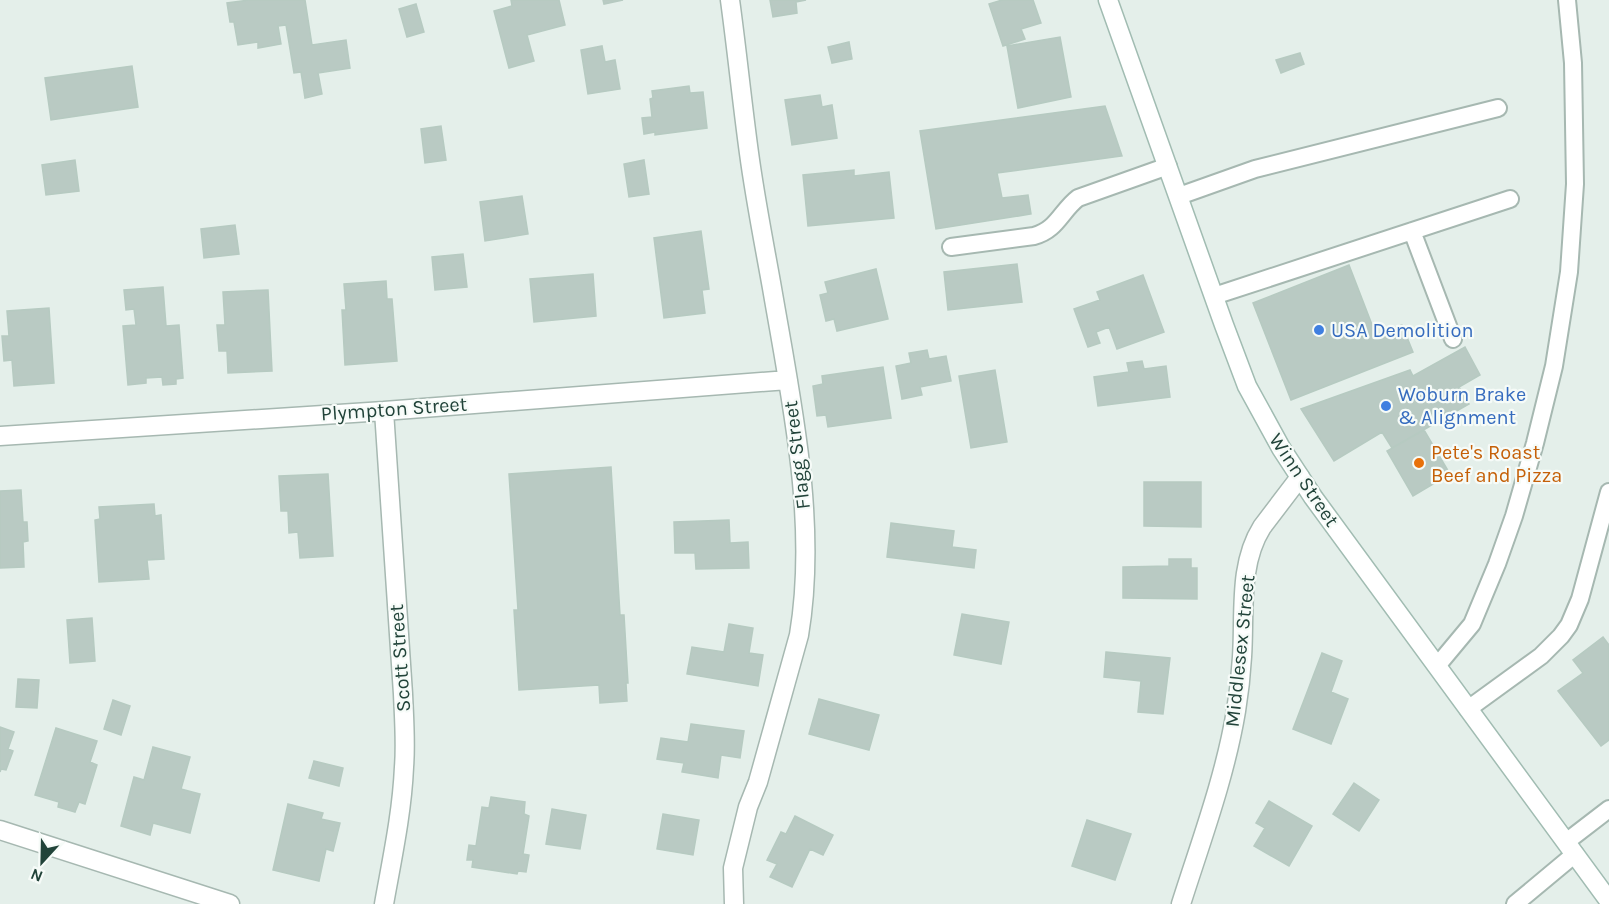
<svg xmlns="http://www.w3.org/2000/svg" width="1609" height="904" font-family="Karla,sans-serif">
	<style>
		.building { fill: #b9cac3; stroke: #b6cac1; stroke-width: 1.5 }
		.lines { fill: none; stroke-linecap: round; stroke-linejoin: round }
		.service-casing { stroke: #a6b8b1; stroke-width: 20 }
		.minor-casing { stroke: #a6b8b1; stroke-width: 21 }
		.secondary-casing { stroke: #a1bcb2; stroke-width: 21 }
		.service { stroke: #fff; stroke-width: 16 }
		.minor { stroke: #fff; stroke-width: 18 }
		.secondary { stroke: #fff; stroke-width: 18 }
		.shop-dot { fill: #3f7fe0; stroke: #f6fbf8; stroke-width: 2 }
		.food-dot { fill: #e8710a; stroke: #f6fbf8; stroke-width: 2 }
		.labels { text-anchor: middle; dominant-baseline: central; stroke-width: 4.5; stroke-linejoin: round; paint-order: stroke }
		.shop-label { font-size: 20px; fill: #366cbe; stroke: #f6fbf8; text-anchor: start }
		.street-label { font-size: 20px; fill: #214339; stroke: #f6fbf8 }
		.food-label { font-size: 20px; fill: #c56008; stroke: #f6fbf8; text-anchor: start }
	</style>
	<rect width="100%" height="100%" fill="#e4efea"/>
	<path class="building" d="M249 0H305L312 45 346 40 350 68 318 73 322 94 305 98 301 72 294 73 286 25 278 26 281 44 258 48V42L238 45 234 22H230L227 3Z
		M511 0H559L565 25 527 35 534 61 509 68 494 11 512 6Z
		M603 0H623L604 4Z
		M770 0H806L796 2 797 13 773 17Z
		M1002 0H1033L1041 23 1021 29 1025 39 1003 46 989 4Z
		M416 4 424 32 407 37 399 9Z
		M1060 37 1071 97 1018 108 1007 46Z
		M849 42 852 59 832 63 828 47Z
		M602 46 605 62 615 60 620 89 588 94 581 50Z
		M1300 53 1304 64 1281 73 1276 60Z
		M132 66 138 107 51 120 45 78Z
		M689 86 690 93 703 92 707 128 655 135V132L644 134 642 118 652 117 650 99 653 98 652 91Z
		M820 95 822 107 832 105 837 138 792 145 785 100Z
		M1105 106 1122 156 997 173 1002 198 1028 195 1031 214 936 229 920 131Z
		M441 126 446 160 425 163 421 129Z
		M75 160 79 191 46 195 42 165Z
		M644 160 649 194 629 197 624 164Z
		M854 170V176L889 172 894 218 808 226 803 175Z
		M522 196 528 234 485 241 480 202Z
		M235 225 239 254 204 258 201 229Z
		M701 231 709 289 702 290 705 313 664 318 654 238Z
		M463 254 467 287 435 290 432 257Z
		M1017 264 1022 302 948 310 944 272Z
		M1349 265 1376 335 1402 325 1413 352 1291 400 1253 303Z
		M876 269 888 319 837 331 834 319 826 321 820 295 828 293 825 282Z
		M593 274 596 316 534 322 530 279Z
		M1143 275 1164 332 1117 349 1109 327 1096 332 1100 343 1088 347 1074 309 1100 300 1097 292Z
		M386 281 387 299H392L397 361 345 365 342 310H346L344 284Z
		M163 287 166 326 179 325 183 378 176 379V384L163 385 162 377 146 378V383L128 385 123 326 136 325 134 309 126 310 124 290Z
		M268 290 272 371 228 373 227 351H219L217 325H225L223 292Z
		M49 308 54 383 14 386 12 360 4 361 2 336H9L7 311Z
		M1465 347 1480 375 1459 387 1469 404 1392 448 1382 432 1334 461 1301 409 1410 370 1413 376Z
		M927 350 929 359 946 356 951 381 920 387 922 395 902 399 896 366 911 363 909 353Z
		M1142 361 1144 369 1166 366 1170 397 1098 406 1094 377 1129 372 1127 363Z
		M883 367 891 418 828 427 826 415 817 416 813 386 823 384 822 376Z
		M995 370 1007 442 971 448 959 376Z
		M1424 430 1450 474 1413 496 1387 451Z
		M611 467 620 615H624L628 683H626L627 701 600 703 599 685 519 690 514 610H518L509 474Z
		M328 474 333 556 300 558 298 532 289 533 288 511H281L279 476Z
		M1144 482H1201V527L1144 526Z
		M21 490 23 522H27L28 541 23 542 24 567 0 568V491Z
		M154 504 155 516 161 515 164 559 147 560 149 579 99 582 95 520 100 519 99 507Z
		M729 520 730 543 748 542 749 568 696 569 695 553H675L674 522Z
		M891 523 954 531 952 547 976 550 974 568 887 557Z
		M1169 559H1191V568H1197V599L1123 598V567L1169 566Z
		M962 614 1009 622 1001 664 954 655Z
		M92 618 95 661 70 663 67 620Z
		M729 624 753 628 749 653 763 655 758 686 687 674 692 647 724 652Z
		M1603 637 1609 645V740L1601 746 1558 691 1583 673 1573 660Z
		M1106 652 1170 658 1163 714 1138 712 1141 681 1104 677Z
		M1322 653 1342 661 1331 692 1348 699 1331 744 1293 729Z
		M18 679 39 680 37 708 16 707Z
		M819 699 879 715 869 750 809 734Z
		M113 700 130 706 121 735 104 729Z
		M691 724 744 731 740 758 721 755 718 778 682 772 684 763 657 759 661 738 688 742Z
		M0 727 14 732 8 749 13 751 6 770 1 769 0 772Z
		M56 728 97 741 90 762 97 765 85 804 79 802 75 812 58 807 59 802 35 795Z
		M153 747 190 757 181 789 200 794 190 833 153 823 150 835 121 826 134 777 144 780Z
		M314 761 343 768 339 786 309 778Z
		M1354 783 1379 800 1359 831 1333 814Z
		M491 797 525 802 524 814 529 816 523 854 529 855 526 872 518 871 517 874 472 867 473 860H467L469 845 476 846 482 807 489 808Z
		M1269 801 1312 826 1289 866 1254 846 1265 828 1256 823Z
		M288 804 323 813 321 819 340 823 333 851 326 849 319 881 273 870Z
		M552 809 586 815 580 849 546 844Z
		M663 814 699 820 693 855 657 849Z
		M795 816 833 835 823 855 810 849 792 887 770 877 777 864 767 860 781 832 786 834Z
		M1087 820 1131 834 1115 880 1072 866Z"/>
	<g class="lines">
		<defs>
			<path id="service" d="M1179 196 1255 169 1498 108
				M1412 231 1453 339
				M951 247 1034 236C1057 230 1061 211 1078 198L1168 166
				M1214 296 1510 199
				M1437 666 1472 624 1497 564 1514 516 1535 443 1554 366 1569 272 1575 184 1573 63 1567 0
				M1468 709 1541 656 1561 636 1569 625 1580 599 1609 492
				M1566 842 1609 809
				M1515 904 1575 854"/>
			<path id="minor" d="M730 0C737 51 742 102 749 153 755 198 764 243 772 288 791 399 818 522 799 635L758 782 748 807 733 868 734 904
				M384 411 403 694C404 718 406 743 404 767 402 813 392 859 384 904
				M0 436 384 411 788 380
				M0 830 230 904
				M1181 904C1201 841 1225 777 1236 711 1239 693 1241 675 1242 657 1245 614 1238 565 1262 527L1300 477"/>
			<path id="secondary" d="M1108 0 1224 325 1247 386 1281 448 1313 497 1609 901"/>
		</defs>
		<use href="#service" class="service-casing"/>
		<use href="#minor" class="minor-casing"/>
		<use href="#secondary" class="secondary-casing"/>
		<use href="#service" class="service"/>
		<use href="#minor" class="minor"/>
		<use href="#secondary" class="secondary"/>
	</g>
	<g class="shop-dot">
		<circle cx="1319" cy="330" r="6"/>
		<circle cx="1386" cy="406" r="6"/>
	</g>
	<circle class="food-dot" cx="1419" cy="463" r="6"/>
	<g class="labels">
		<g class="shop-label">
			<text x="1331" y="330">USA Demolition</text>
			<text x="1398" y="394">Woburn Brake<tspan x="1398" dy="23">&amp; Alignment</tspan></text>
		</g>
		<g class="street-label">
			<text transform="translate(394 409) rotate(-4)">Plympton Street</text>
			<text transform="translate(797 455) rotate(-97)">Flagg Street</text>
			<text transform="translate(1304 480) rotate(56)">Winn Street</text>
			<text transform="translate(1240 651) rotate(-84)">Middlesex Street</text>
			<text transform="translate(400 658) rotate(-94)">Scott Street</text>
		</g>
		<g class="food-label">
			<text x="1431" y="452">Pete's Roast<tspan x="1431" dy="23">Beef and Pizza</tspan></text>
		</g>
	</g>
	<g transform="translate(42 862) rotate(202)" stroke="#f6fbf8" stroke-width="4.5" paint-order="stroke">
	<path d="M0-4.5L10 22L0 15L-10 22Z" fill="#214339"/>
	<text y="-9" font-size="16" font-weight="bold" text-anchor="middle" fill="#214339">N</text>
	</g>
</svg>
